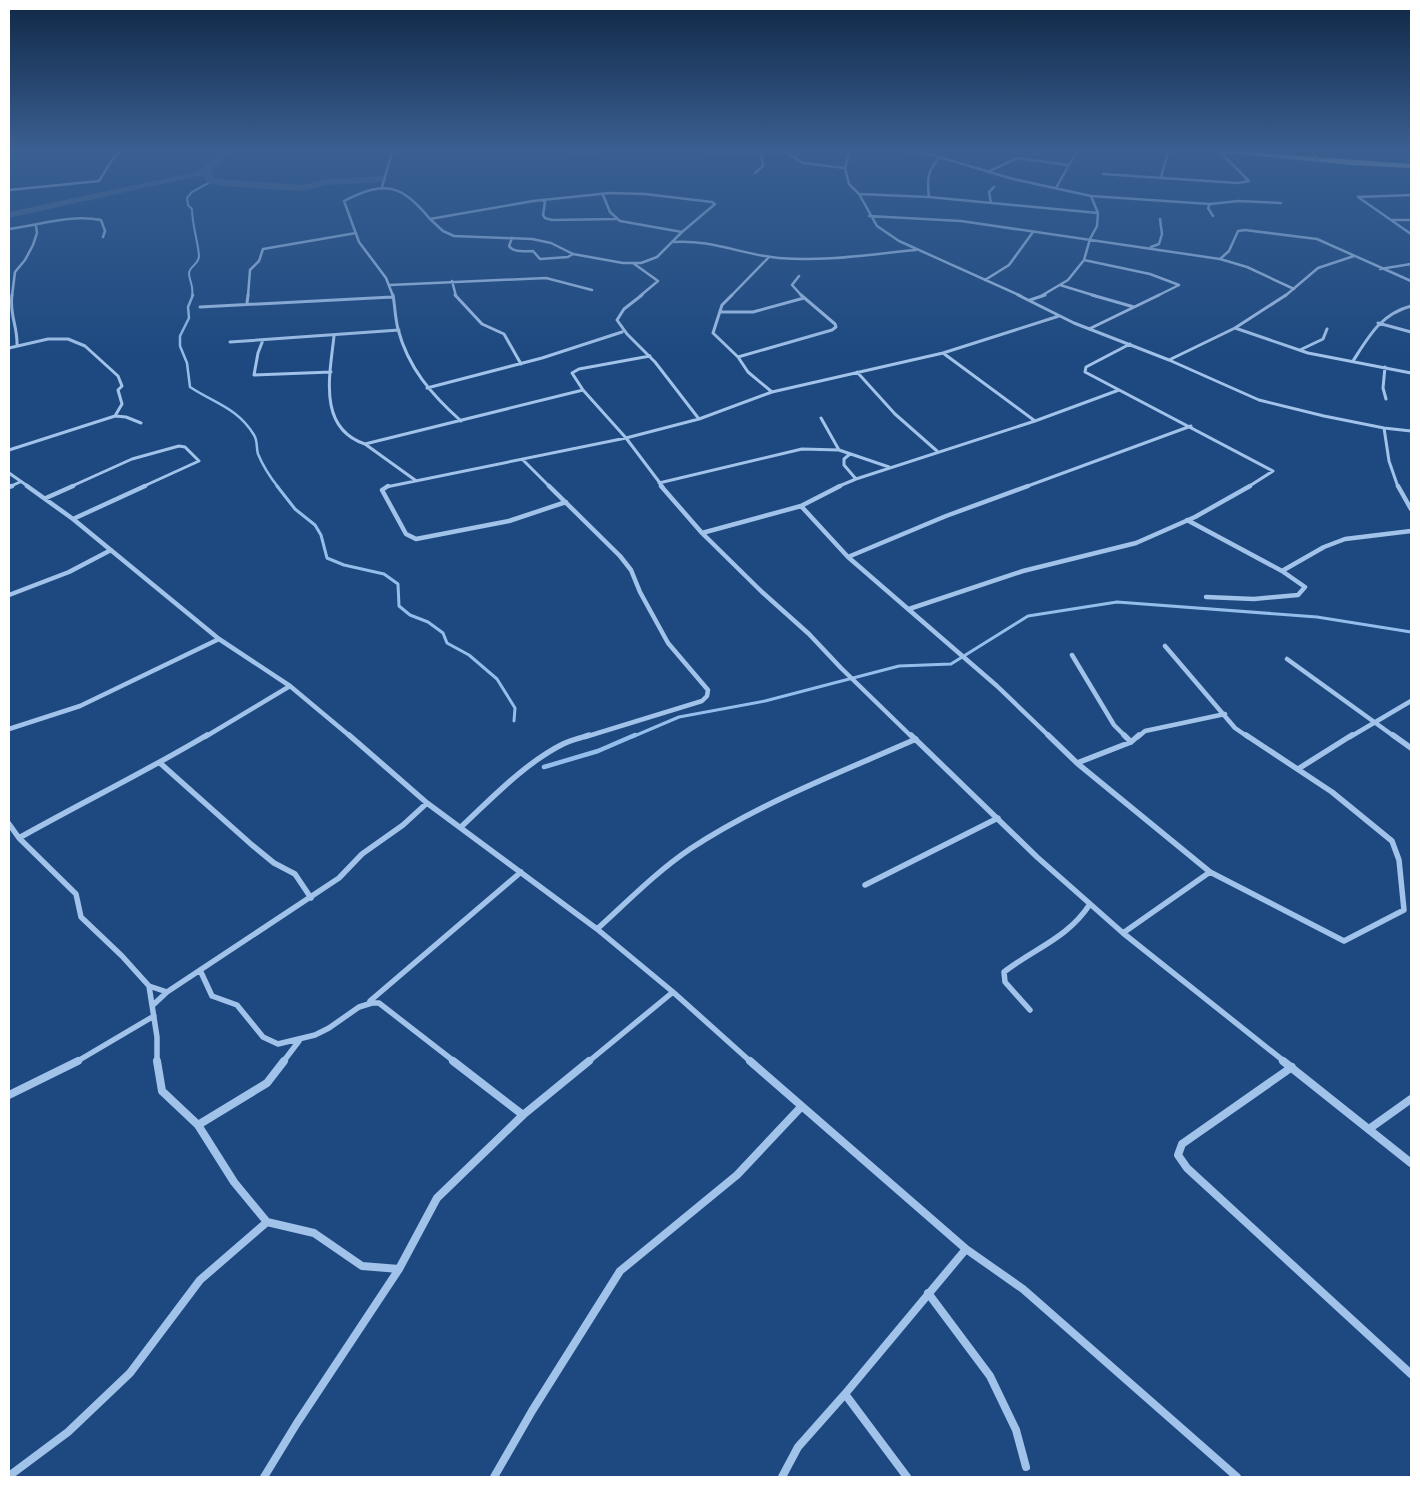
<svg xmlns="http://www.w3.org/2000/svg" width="1420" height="1486" font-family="Roboto,sans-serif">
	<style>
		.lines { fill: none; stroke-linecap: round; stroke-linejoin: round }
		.stream-far3 { stroke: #94bdeb; stroke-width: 2 }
		.stream-far2 { stroke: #94bdeb; stroke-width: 2.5 }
		.stream-far1 { stroke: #94bdeb; stroke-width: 3 }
		.stream { stroke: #94bdeb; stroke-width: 4.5 }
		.river { fill: #43648d; fill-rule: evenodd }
		.minor-far4 { stroke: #a1c2e9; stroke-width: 2.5 }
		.minor-far3 { stroke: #a1c2e9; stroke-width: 3 }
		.minor-far2 { stroke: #a1c2e9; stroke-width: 4.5 }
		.minor-far1 { stroke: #a1c2e9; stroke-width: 5.5 }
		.minor { stroke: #a1c2e9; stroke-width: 8 }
		.primary { fill: #e4eefe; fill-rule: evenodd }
	</style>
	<rect width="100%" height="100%" fill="#1d4980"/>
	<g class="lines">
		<path class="stream-far3" d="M192 296C194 285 189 281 189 273 190 266 199 264 199 256 198 241 192 225 192 209L188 205 187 198 192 192 212 181"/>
		<path class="stream-far2" d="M193 295 188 307 189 318 180 336V346L187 363 190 387C214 403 238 408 254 435 258 441 256 448 258 454 263 466 270 477 278 487"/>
		<path class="stream-far1" d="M277 486 295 509 315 525 321 535 327 558 344 565 384 574 398 584 399 606 410 615 428 622 443 633 447 643 469 655 497 679 515 708 514 721
			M632 737 679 717 765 701 899 666 951 664 1028 616 1117 602 1317 617 1411 632"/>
		<path class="stream" d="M544 767 598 751 635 735"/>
		<path class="river" d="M223 149H233L210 172 215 179 303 185 326 179 383 176 388 179 383 182 326 185 303 191 224 186 208 183 202 175 9 218V212L191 173 204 167Z"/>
		<path class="minor-far4" d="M634 149 739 152 777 151 786 152 803 163 845 168
			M850 149 845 168 849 184 859 194 877 226 899 241 1021 296
			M886 149 926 153 1013 179 1091 196 1210 204 1238 201 1281 203
			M1309 149 1319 160
			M571 152 599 151 600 149
			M988 172 1017 158 1068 165
			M755 173 763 166 761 152
			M1103 174 1238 183 1249 181 1219 151
			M1161 177 1168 152 1165 149
			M382 187 393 149
			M1056 188 1078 149
			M9 190 99 181 114 157 124 149
			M610 193 645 194 712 202 715 204 682 232 657 257 641 263H623L573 254 551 243 532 239 454 236 443 231 430 219 533 201Z
			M859 194 929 197 1098 213
			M603 195 610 212 620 221 682 232
			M929 197C927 180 927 170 940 157
			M1358 197 1411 234
			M1358 197 1411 195
			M541 200 545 202 543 215 545 218 552 220 617 219
			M991 203 989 192 994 187
			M1210 204 1208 208 1213 216
			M869 216 961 221 1220 259 1247 267 1294 289
			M1392 220H1411
			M9 229C39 225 71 214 101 220L105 231 103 237
			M512 238 509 246C514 253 525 251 533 251L540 259 568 257 573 254
			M674 242C710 239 744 255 779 258 825 262 871 254 916 250
			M1151 247 1159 244 1162 234 1160 219
			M1220 259 1229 251 1238 231 1245 230 1317 239 1411 281
			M1084 260 1150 274 1179 285
			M633 263 658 281 640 296
			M1380 269 1411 264
			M799 276 792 285 802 296
			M985 280 1009 265 1033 232
			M452 281 456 296
			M390 285 546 278 592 290
			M1060 285 1096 296
			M12 296 15 272 25 260 33 245 37 233 36 226
			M248 296 250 270 259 261 263 249 356 233
			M393 296 386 278 359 242 344 201C385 180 401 184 430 219
			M731 296 769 257
			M1041 296 1068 280 1084 260 1090 239 1097 226 1098 213 1091 196
			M1157 296 1179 285
			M1285 296 1318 268 1354 256"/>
		<path class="minor-far3" d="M12 295C9 314 18 327 17 346
			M393 295C395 306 395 318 398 329 408 368 432 395 461 421
			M455 295 482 324 504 334 521 364
			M642 295 624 309 617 320 627 334 655 362 699 419
			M732 295 722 305 713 333 738 357 748 372 772 392
			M1018 295 1074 323 1169 360 1259 400 1324 416 1384 428 1411 431
			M1092 295 1134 307
			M1030 300 1045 295
			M247 303 248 295
			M200 307 392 297
			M721 312H753L804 298
			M1378 323 1411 332
			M1235 328 1308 353 1411 373
			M1089 329 1159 295
			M334 336C330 374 317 428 365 444L583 390
			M263 340 258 353 254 375 331 372
			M230 342 399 330
			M1130 344 1086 367 1085 372 1273 471 1248 487
			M9 348 48 339H68L85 346 118 376 122 386 118 390 122 404 115 416
			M1300 350 1323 339 1327 329
			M943 353 1035 421
			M650 356 579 369 572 373 583 390 626 438 663 487
			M738 357 832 330 836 327 835 324 801 295
			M1169 360 1235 328 1286 295
			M1353 361C1369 336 1381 314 1411 306
			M1385 367 1383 388 1386 399
			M857 372 895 414 937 451
			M427 388 542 358 622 332
			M821 418 839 450
			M1384 428 1389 461 1398 487
			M365 444 415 480
			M9 450 115 416 126 417 141 423
			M850 454 844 459V465L856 479
			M522 459 550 487
			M9 473 29 487
			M659 483 802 449 839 450 889 467
			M9 487 20 482
			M70 487 132 459 179 446 185 447 199 461 142 487
			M386 487 626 438 699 419 772 392 943 353 1059 316
			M837 487 856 479 1035 421 1119 390
			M1025 487 1191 426"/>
		<path class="minor-far2" d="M27 486 73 519 219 639 290 686 351 737
			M388 486 382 490 406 534 416 539 509 521 566 502
			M549 486 620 556 631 570 640 592 668 643 708 690 707 696 702 701 585 737
			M661 486 702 533 762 592 809 634 841 668 912 737
			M1398 486 1411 509
			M9 487 12 486
			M46 498 73 486
			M801 506 848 557 997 686 1050 737
			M73 519 145 486
			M1187 520 1282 571 1305 587 1298 595 1254 599 1206 597
			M702 533 801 506 840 486
			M848 557 946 516 1028 486
			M1282 571 1324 547 1345 539 1411 531
			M9 595 69 572 111 550
			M909 609 1023 571 1136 543 1195 517 1250 486
			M1165 646 1235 728 1248 737
			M1072 655 1114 725 1126 737
			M1287 659 1395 737
			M9 729 80 706 219 639
			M205 737 290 686
			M1138 737 1145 731 1225 714
			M1350 737 1411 701"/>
		<path class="minor-far1" d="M349 735 427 803 597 929 673 992 751 1062
			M911 735 1037 857 1123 933 1285 1062
			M1048 735 1077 763 1210 872 1344 941 1404 910 1399 860 1392 841 1332 792 1246 735
			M1124 735 1131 742
			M1393 735 1411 748
			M160 763 252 845 274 863 295 874 311 898
			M1077 763 1131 742 1139 735
			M1298 769 1352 735
			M9 824 19 838 76 894 81 917 122 956 149 986 157 1037V1062
			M461 827C492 798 525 763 563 744 571 740 581 738 589 735
			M19 838C81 803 145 772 207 735
			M865 885 998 818
			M597 929C627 902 656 872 690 849 760 803 839 773 916 739
			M1123 933 1210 872
			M200 970 212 996 237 1005 263 1037 278 1044 315 1035 329 1028 359 1007 372 1003H379L455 1062
			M149 986 167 992
			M370 1001 521 872
			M153 1005 167 992 339 878 362 854 403 825 427 803
			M1030 1010 1005 982 1004 972C1035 948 1068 938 1090 904
			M76 1062 154 1016
			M283 1062 299 1041
			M588 1062 673 992"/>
		<path class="minor" d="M157 1061 162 1091 198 1125 234 1182 267 1222 314 1233 362 1266 399 1269
			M453 1061 523 1115
			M750 1061 966 1249 1023 1289 1237 1477
			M1283 1061 1411 1163
			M1292 1067 1182 1144 1178 1155 1187 1168 1411 1374
			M9 1095 78 1061
			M198 1125 267 1083 284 1061
			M1369 1129 1411 1099
			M928 1293 990 1376 1016 1430 1026 1467
			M845 1394 907 1477
			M9 1476 68 1432 130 1373 200 1280 267 1222
			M264 1477 297 1423 399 1269 437 1198 523 1115 589 1061
			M494 1477 532 1411 620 1271 737 1175 801 1107
			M782 1477 798 1447 845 1394 966 1249"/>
		<path class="primary" d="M1187 149H1205L1411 164V168L1353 165Z"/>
	</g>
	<linearGradient id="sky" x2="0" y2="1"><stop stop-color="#102846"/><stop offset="0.42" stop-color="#3a5f91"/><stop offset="1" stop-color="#3a5f91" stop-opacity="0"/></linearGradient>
	<rect width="1420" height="357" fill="url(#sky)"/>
	<rect width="1420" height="1486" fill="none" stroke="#ffffff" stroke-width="20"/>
</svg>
